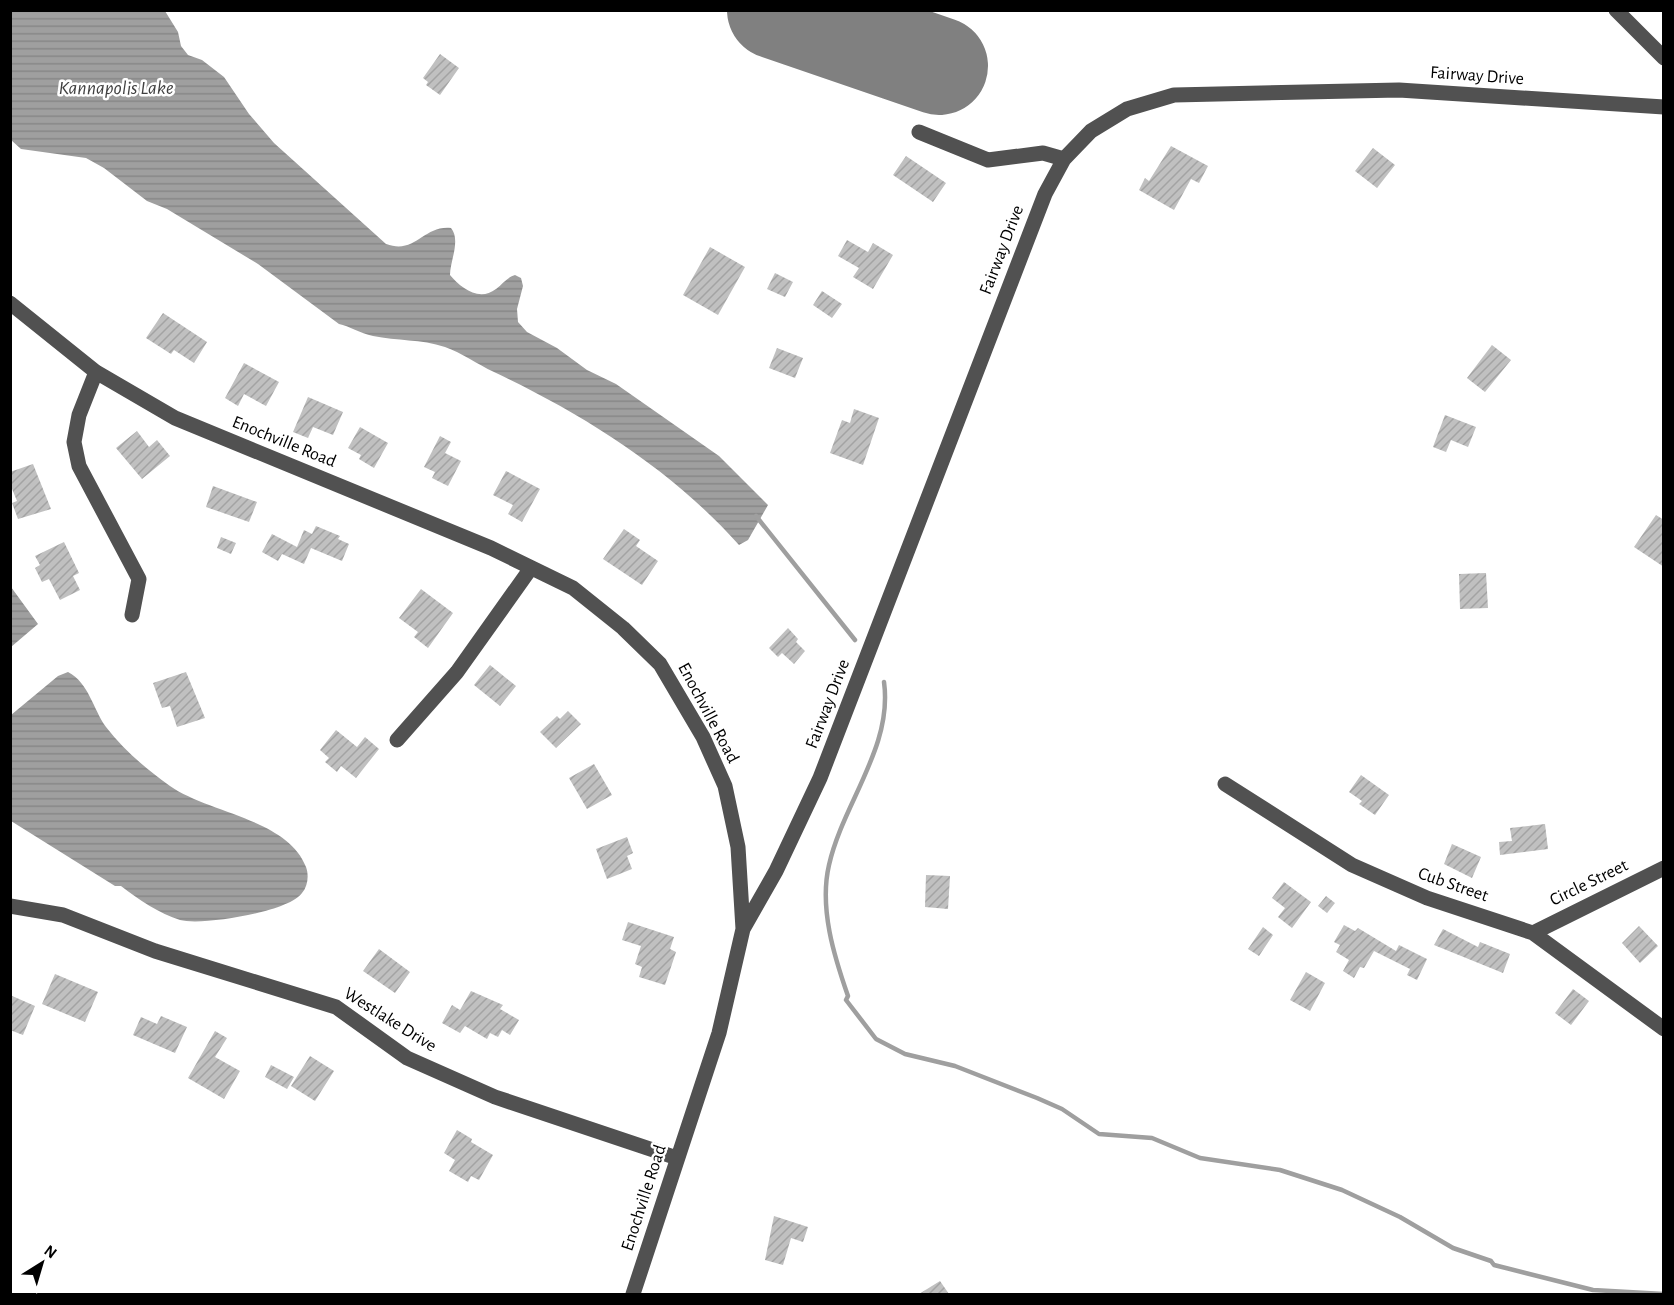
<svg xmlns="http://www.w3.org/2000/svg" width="1674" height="1305" font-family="'Alegreya Sans',sans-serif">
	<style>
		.water { fill: url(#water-rules) }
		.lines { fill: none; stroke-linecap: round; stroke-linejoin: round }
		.stream { stroke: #9f9f9f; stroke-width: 4.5 }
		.runway { stroke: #808080; stroke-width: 98 }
		.building { fill: url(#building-hatch) }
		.minor { stroke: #515151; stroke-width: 15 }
		.labels { text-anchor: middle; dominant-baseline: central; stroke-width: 5; stroke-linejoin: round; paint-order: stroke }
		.street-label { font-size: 18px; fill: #000; stroke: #fff }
		.water-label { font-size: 20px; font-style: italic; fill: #404040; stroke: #fff }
	</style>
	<defs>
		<pattern id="water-rules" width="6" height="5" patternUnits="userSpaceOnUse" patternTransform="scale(1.5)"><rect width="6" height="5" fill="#9f9f9f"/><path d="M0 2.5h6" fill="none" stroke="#878787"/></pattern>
		<pattern id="building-hatch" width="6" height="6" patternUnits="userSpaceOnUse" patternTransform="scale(1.5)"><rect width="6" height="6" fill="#c0c0c0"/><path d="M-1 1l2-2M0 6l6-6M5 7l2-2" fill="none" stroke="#a3a3a3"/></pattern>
	</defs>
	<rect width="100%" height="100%" fill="#fff"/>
	<path class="water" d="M10 11H165L178 32 181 46 188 55 202 60 224 77 249 114 274 143 386 244C416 255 423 225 451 228 461 240 450 261 450 275 461 288 479 302 496 289 503 284 506 278 515 275L521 278 523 286 517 309 518 322 527 332 557 348 587 370 616 384 719 456 768 505 748 540 739 545C672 470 585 415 494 372 477 364 462 353 445 347 421 339 397 341 373 336 360 333 349 326 339 324L258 264 167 209 147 201 104 168 86 158 21 149 11 140Z
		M11 587 38 624 11 647H10Z
		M68 672C89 683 93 709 106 727 124 750 146 769 170 786 208 813 288 819 306 867 309 875 308 886 302 893 289 912 202 926 180 920 160 914 138 899 121 886H115L11 821V715L58 676Z"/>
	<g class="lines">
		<path class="stream" d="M756 516 855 640
			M884 682C893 747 843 803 829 865 819 908 834 956 848 996L846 1000 876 1039 905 1054 955 1066 1037 1098 1062 1109 1099 1134 1152 1138 1200 1158 1280 1170 1342 1190 1400 1217 1453 1248 1491 1261 1494 1265 1593 1290 1664 1294"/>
		<path class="runway" d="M776 10 939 66"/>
	</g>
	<path class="building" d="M440 54 459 68 440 95 426 85 428 82 423 78Z
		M1171 146 1208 166 1199 183 1191 179 1174 210 1139 190 1145 178 1149 181Z
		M1373 148 1395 165 1377 188 1355 171Z
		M906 156 946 183 933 202 893 175Z
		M847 240 868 252 873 243 893 255 873 289 853 277 859 268 838 256Z
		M710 247 745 267 718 315 683 295Z
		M775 273 793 282 785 297 767 289Z
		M822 291 842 304 832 318 813 305Z
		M163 313 207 342 194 363 174 350 171 354 146 338Z
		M1492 345 1511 360 1485 392 1467 378Z
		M777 348 803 358 795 378 769 368Z
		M244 363 279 382 266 406 244 394 238 406 225 398Z
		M308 397 343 412 333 435 313 427 308 438 293 432Z
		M854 409 879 418 863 465 830 453 842 420 850 423Z
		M1445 415 1476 427 1468 447 1451 440 1446 452 1433 447Z
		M360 427 388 443 374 468 359 459 361 455 348 448Z
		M137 431 149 447 157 440 170 456 142 479 116 448Z
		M440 436 451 442 445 453 461 461 448 486 432 478 435 472 424 467Z
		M33 464 51 509 18 519 12 503 17 501 10 484V472Z
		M506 471 540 489 522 522 508 514 513 505 493 495Z
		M213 486 257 502 249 522 206 507Z
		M1656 515 1664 520V567L1634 547Z
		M316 526 340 536 338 539 349 544 342 561 311 548 304 564 282 554 278 561 262 552 272 534 297 547 304 530 312 534Z
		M624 529 640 540 636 546 658 561 642 585 603 559Z
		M221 537 236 543 231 554 217 548Z
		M64 542 79 573 73 576 80 590 60 600 49 579 42 582 35 568 40 565 35 556Z
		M1486 573 1488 608 1460 609 1459 574Z
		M421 589 453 613 428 648 414 637 418 632 399 618Z
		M788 628 798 639 796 642 805 651 794 664 782 653 778 657 769 648Z
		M490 665 516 686 500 706 474 685Z
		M186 672 205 718 177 727 170 706 162 708 153 683Z
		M568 711 581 724 556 748 540 732 557 716 560 719Z
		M336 730 357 747 365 737 379 749 356 778 341 766 337 772 325 762 329 758 320 750Z
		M594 764 612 795 587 809 569 778Z
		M1361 775 1389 795 1375 815 1359 804 1362 801 1349 792Z
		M1545 824 1548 849 1500 855 1499 842 1512 841 1510 828Z
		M627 837 633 853 627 856 632 869 607 879 596 849Z
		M1452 844 1481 857 1472 878 1444 864Z
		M926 875 950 876 948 909 925 907Z
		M1284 882 1311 902 1292 928 1278 917 1285 908 1272 898Z
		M1326 896 1335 903 1327 913 1318 906Z
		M628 922 674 937 670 949 676 952 665 985 639 977 642 967 635 964 641 946 622 940Z
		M1344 925 1355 931 1358 928 1396 951 1399 945 1427 959 1417 980 1407 975 1410 969 1374 951 1364 968 1360 967 1354 978 1343 971 1349 960 1336 952 1340 945 1334 942Z
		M1639 926 1658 946 1640 963 1622 943Z
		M1263 927 1273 935 1259 956 1248 949Z
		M1443 929 1478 947 1480 942 1510 954 1503 973 1434 945Z
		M379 949 410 972 395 993 363 971Z
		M1306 972 1325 983 1310 1011 1290 1000Z
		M55 974 98 992 85 1022 42 1004Z
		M1573 989 1589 1001 1571 1025 1555 1013Z
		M471 991 503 1005 500 1009 519 1020 510 1035 502 1030 498 1037 490 1033 487 1039 465 1026 460 1033 442 1023 452 1005 460 1010Z
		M10 995 35 1006 23 1035 10 1030Z
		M161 1016 187 1027 175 1053 133 1035 141 1017 157 1024Z
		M215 1031 227 1038 215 1057 240 1071 224 1099 188 1078Z
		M310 1056 334 1071 315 1101 291 1086Z
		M271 1065 294 1077 287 1089 265 1077Z
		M457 1130 472 1139 471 1142 493 1155 479 1180 471 1176 468 1182 449 1171 455 1160 444 1153Z
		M774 1216 808 1227 803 1242 791 1238 783 1265 765 1260Z
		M940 1281 949 1294H919Z"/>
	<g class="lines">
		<path class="minor" d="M1616 10 1664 58
			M919 132 988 160 1043 153 1064 159
			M10 303 96 372 175 418 491 548 573 588 623 628 660 664 703 737 725 786 738 847 743 929 719 1033 633 1294
			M96 372 79 415 74 442 79 466 139 579 132 615
			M397 740 457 672 531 568
			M1225 784 1352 865 1427 898 1533 933 1664 1029
			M10 906 63 915 155 951 336 1007 407 1058 495 1097 677 1158
			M743 929 776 871 820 778 1045 194 1064 159 1091 131 1127 109 1174 95 1399 90 1664 107
			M1533 933 1664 868"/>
	</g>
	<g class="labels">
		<g class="street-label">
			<text transform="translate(1477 76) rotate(4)">Fairway Drive</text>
			<text transform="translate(1002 250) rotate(-69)">Fairway Drive</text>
			<text transform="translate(284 442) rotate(22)">Enochville Road</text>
			<text transform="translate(828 704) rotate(-69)">Fairway Drive</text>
			<text transform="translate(708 713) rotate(62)">Enochville Road</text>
			<text transform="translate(1589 883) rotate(-26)">Circle Street</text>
			<text transform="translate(1453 885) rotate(19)">Cub Street</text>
			<text transform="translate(390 1020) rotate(32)">Westlake Drive</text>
			<text transform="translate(644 1198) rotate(-72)">Enochville Road</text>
		</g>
		<g class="water-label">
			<text x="116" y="88">Kannapolis Lake</text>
		</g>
	</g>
	<rect width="1674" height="1305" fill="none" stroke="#000000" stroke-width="24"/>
	<g transform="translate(42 1263) rotate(37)" stroke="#ffffff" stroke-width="4.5" paint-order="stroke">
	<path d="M0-4.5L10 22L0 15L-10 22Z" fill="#000000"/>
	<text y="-9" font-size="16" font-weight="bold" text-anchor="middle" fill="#000000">N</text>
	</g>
</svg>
